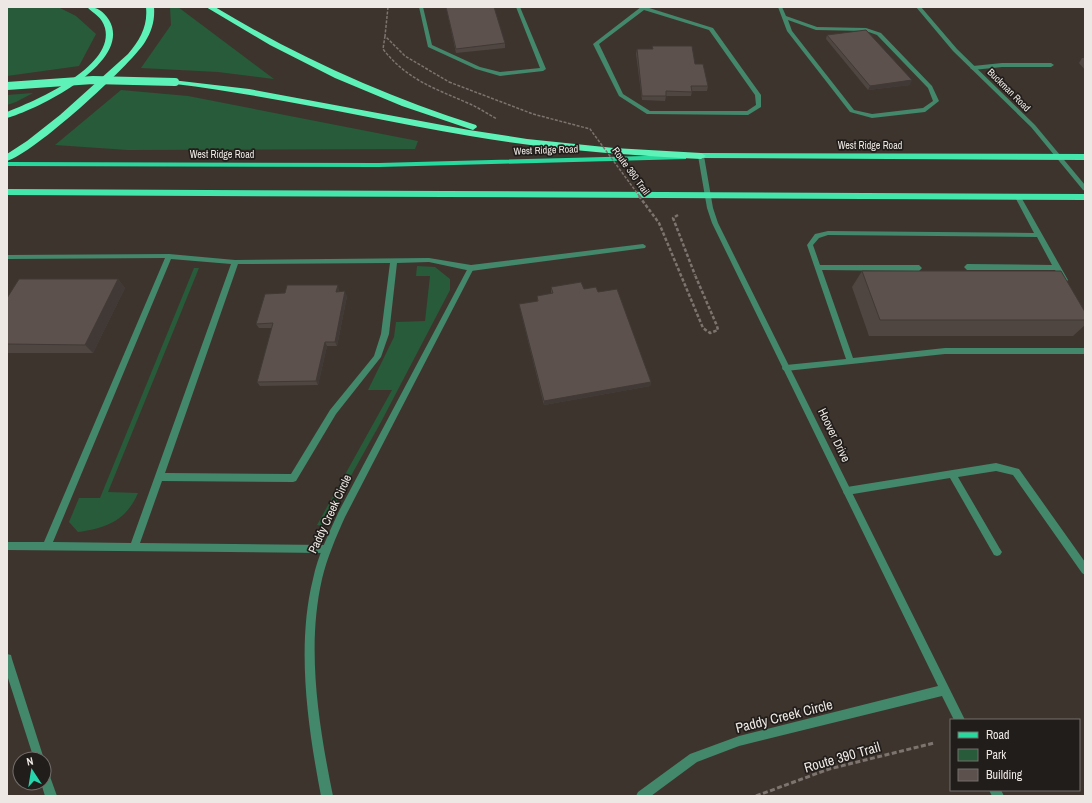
<svg xmlns="http://www.w3.org/2000/svg" width="1092" height="803" font-family="'Archivo Narrow',sans-serif">
	<style>
		.green { fill: #285b39 }
		.lines { fill: none; stroke-linecap: round; stroke-linejoin: round }
		.path-far2 { stroke: #7d746f; stroke-width: 1.5; stroke-dasharray: 3 1.5; stroke-linecap: butt }
		.path-far1 { stroke: #7d746f; stroke-width: 2.5; stroke-dasharray: 3.5 2; stroke-linecap: butt }
		.path { stroke: #7d746f; stroke-width: 3; stroke-dasharray: 5 2.5; stroke-linecap: butt }
		.service { fill: #43886b; fill-rule: evenodd }
		.minor { fill: #43886b; fill-rule: evenodd }
		.primary { fill: #28d99e; fill-rule: evenodd }
		.trunk { fill: #44e6ab; fill-rule: evenodd }
		.motorway { fill: #5ff2b8; fill-rule: evenodd }
		.path-bridge-far1 { stroke: #7d746f; stroke-width: 1.5; stroke-dasharray: 3 1.5; stroke-linecap: butt }
		.path-bridge { stroke: #7d746f; stroke-width: 2.5; stroke-dasharray: 3.5 2; stroke-linecap: butt }
		.motorway-bridge { stroke: #5ff2b8; stroke-width: 8 }
		.wall { fill: #4f4641 }
		.shaded-wall { fill: #403935 }
		.building { fill: #5c514c; stroke: #403935 }
		.labels { text-anchor: middle; dominant-baseline: central; stroke-width: 3.5; stroke-linejoin: round; paint-order: stroke }
		.far-street-label { font-size: 10px; fill: #eee8e4; stroke: #211d1a }
		.street-label { font-size: 12px; fill: #eee8e4; stroke: #211d1a }
		.near-street-label { font-size: 14px; fill: #eee8e4; stroke: #211d1a }
	</style>
	<rect width="100%" height="100%" fill="#3e342e"/>
	<path class="green" d="M7 7H58L76 16 96 34 79 66 7 76Z
		M170 7H178L274 79 218 72 141 68 171 25Z
		M121 90 188 96 418 141 415 149 128 150 55 145Z
		M33 93 16 102 7 105V95Z
		M417 266 435 267 450 279V290L381 422 323 526 317 525 392 390H368L394 337 396 322 425 321 430 276H416Z
		M194 268H199L108 492 138 493C126 521 106 528 78 532L69 522 79 498H100Z"/>
	<g class="lines">
		<path class="path-far2" d="M388 7 385 36 405 56 449 82
			M385 36 383 49C407 80 436 89 470 104 479 108 488 114 497 119"/>
		<path class="path-far1" d="M678 215 673 218 695 275"/>
		<path class="path" d="M756 796 829 769 934 743"/>
		<path class="service" d="M419 7H423L432 45 480 67 500 72 540 68 516 7H520L546 69 543 71 500 76 476 69 428 47Z
			M641 7H646L713 28 761 95V107L748 115 647 114 619 96 593 44ZM644 10 709 30 755 95 756 105 747 111H650L623 94 599 44Z
			M778 7H782L786 16 817 27 866 28 881 33 932 86 939 101 925 112 872 118 850 112 787 31ZM788 20 816 30 866 31 877 35 928 88 933 101 923 108 872 114 854 110 792 31Z
			M1002 63H1051L1054 65 1051 67H1002L973 70 970 68 973 66Z
			M1018 195 1021 197 1068 280 1066 282H1062L1055 270H967L964 267 967 264 1052 265 1037 237 828 235 819 238 813 245 820 265H919L922 268 919 271 822 270 853 358 945 348H1085V354H945L786 371 783 370 782 368 783 366 786 365 846 359 807 245 815 234 828 231 1034 233 1015 197Z
			M643 244 646 246 645 248 471 271 429 262 397 263 389 334 381 357 336 414 296 481 293 482 162 481 140 543 326 545 329 546 331 549 329 552 326 553 7 550V542H44L165 258 7 259V255L169 254 235 260 429 258 471 265ZM171 259 231 264 131 543 53 542ZM390 263 381 334 374 356 330 410 291 474 165 473 238 264Z
			M996 463 1019 469 1085 562V575L1082 573 1013 475 996 471 958 477 1000 549 1002 552 1000 555 997 556 994 555 950 478 847 495 844 494 843 491 844 488 847 487Z
			M7 654 11 655 12 659 44 759V760V759H34L7 675Z
			M44 770 48 771 57 796H45L41 783H44Z"/>
		<path class="minor" d="M916 7H921L957 49 1035 125 1085 185V191L1083 190 1031 127 953 51Z
			M701 154 704 156 713 208 718 223 965 720H954L942 696 739 746 697 762 651 796H636L638 792 690 754 739 736 938 686 712 223 707 208 698 156Z
			M471 265 474 268 345 517C336 537 327 558 322 579 306 649 319 727 333 796H321C308 728 296 647 313 579 318 555 329 533 339 511L468 268Z
			M989 790H1001L1004 796H992Z"/>
		<path class="primary" d="M683 155H686V159L379 167 7 166V162L379 163Z"/>
		<path class="trunk" d="M701 153 1085 154V160L698 158 697 156Z
			M7 189 1085 194V200L7 195Z"/>
		<path class="motorway" d="M87 7C98 7 103 11 109 20 134 62 37 110 7 118V112C35 101 115 67 105 28 102 17 94 14 87 7Z
			M146 7H154C155 20 152 31 145 42 130 66 33 154 7 161V154L27 141 60 115 128 54C140 40 148 26 146 7Z
			M206 7H215C298 57 384 96 476 125L477 127 473 130 402 106 335 78 270 45Z
			M172 80 249 89 469 130 527 139 614 148 701 153 706 156 701 159C623 155 546 149 470 136 371 119 274 96 175 84H172Z"/>
		<path class="path-bridge-far1" d="M449 82 533 114 590 129 640 197"/>
		<path class="path-bridge" d="M639 196 659 223 703 328 710 333 718 330 717 326 695 275"/>
		<path class="motorway-bridge" d="M7 86 93 80 175 82"/>
	</g>
	<path class="wall" d="M446 7 505 43V48L456 53Z
		M827 35 910 85 868 90 826 39Z
		M652 46 695 64 708 86 707 91H692L691 96H666L665 101 642 100 636 54 637 49H652Z
		M1082 58H1085V70L1079 63Z
		M862 271 1085 312V325L1073 336H869L852 287Z
		M118 279 125 288 93 353H7V298Z
		M551 287 584 289 598 292 651 382 650 386 544 405 520 309 519 304 537 302V296L551 294Z
		M339 289V292L347 296 337 346H327L318 385 260 386 257 382 272 328H259L256 324 285 293Z"/>
	<path class="shaded-wall" d="M912 80 910 85 868 90 870 86Z
		M118 279 125 288 93 353 85 345Z
		M338 285 339 289 338 296 336 292Z
		M345 291 347 296 337 346 335 342Z
		M325 342 327 346 318 385 316 381Z
		M651 382 650 386 544 405V401Z"/>
	<path class="building" d="M446 7H494L505 43 456 49Z
		M866 30 912 80 870 86 827 35Z
		M652 46H692L695 64H703L708 86H691L692 92 666 91V96H642L637 49H653Z
		M862 271H1061L1085 312V320H880Z
		M19 279H118L85 345 7 344V298Z
		M581 282 584 289 596 287 598 292 617 289 651 382 544 401 519 304 538 301 537 296 553 293 551 287Z
		M287 285H338L336 292 345 291 335 342H325L316 381 257 382 273 323 256 324 265 294 285 293Z"/>
	<g class="labels">
		<g class="far-street-label">
			<text transform="translate(1009 90) rotate(45)">Buckman Road</text>
			<text x="870" y="145">West Ridge Road</text>
			<text transform="translate(546 150) rotate(-2)">West Ridge Road</text>
			<text x="222" y="154">West Ridge Road</text>
			<text transform="translate(631 171) rotate(54)">Route 390 Trail</text>
		</g>
		<g class="street-label">
			<text transform="translate(834 435) rotate(64)">Hoover Drive</text>
			<text transform="translate(330 514) rotate(-65)">Paddy Creek Circle</text>
		</g>
		<g class="near-street-label">
			<text transform="translate(784 716) rotate(-14)">Paddy Creek Circle</text>
			<text transform="translate(842 757) rotate(-16)">Route 390 Trail</text>
		</g>
	</g>
	<rect width="1092" height="803" fill="none" stroke="#eee8e4" stroke-width="16"/>
	<rect x="950" y="719" width="130" height="72" fill="#211d1a" stroke="#736e6b"/>
	<rect x="958" y="732" width="20" height="6" fill="#28d99e" stroke="#736e6b"/>
	<text x="986" y="739" font-size="12" fill="#eee8e4">Road</text>
	<rect x="958" y="749" width="20" height="12" fill="#285b39" stroke="#736e6b"/>
	<text x="986" y="759" font-size="12" fill="#eee8e4">Park</text>
	<rect x="958" y="769" width="20" height="12" fill="#5c514c" stroke="#736e6b"/>
	<text x="986" y="779" font-size="12" fill="#eee8e4">Building</text>
	<g transform="translate(32 771) rotate(348)"><circle r="19" fill="#211d1a" stroke="#736e6b"/>
	<path d="M0-3L7 15L0 10L-7 15Z" fill="#27d5ad"/>
	<text y="-6" font-size="11" font-weight="bold" text-anchor="middle" fill="#eee8e4">N</text>
	</g>
</svg>
